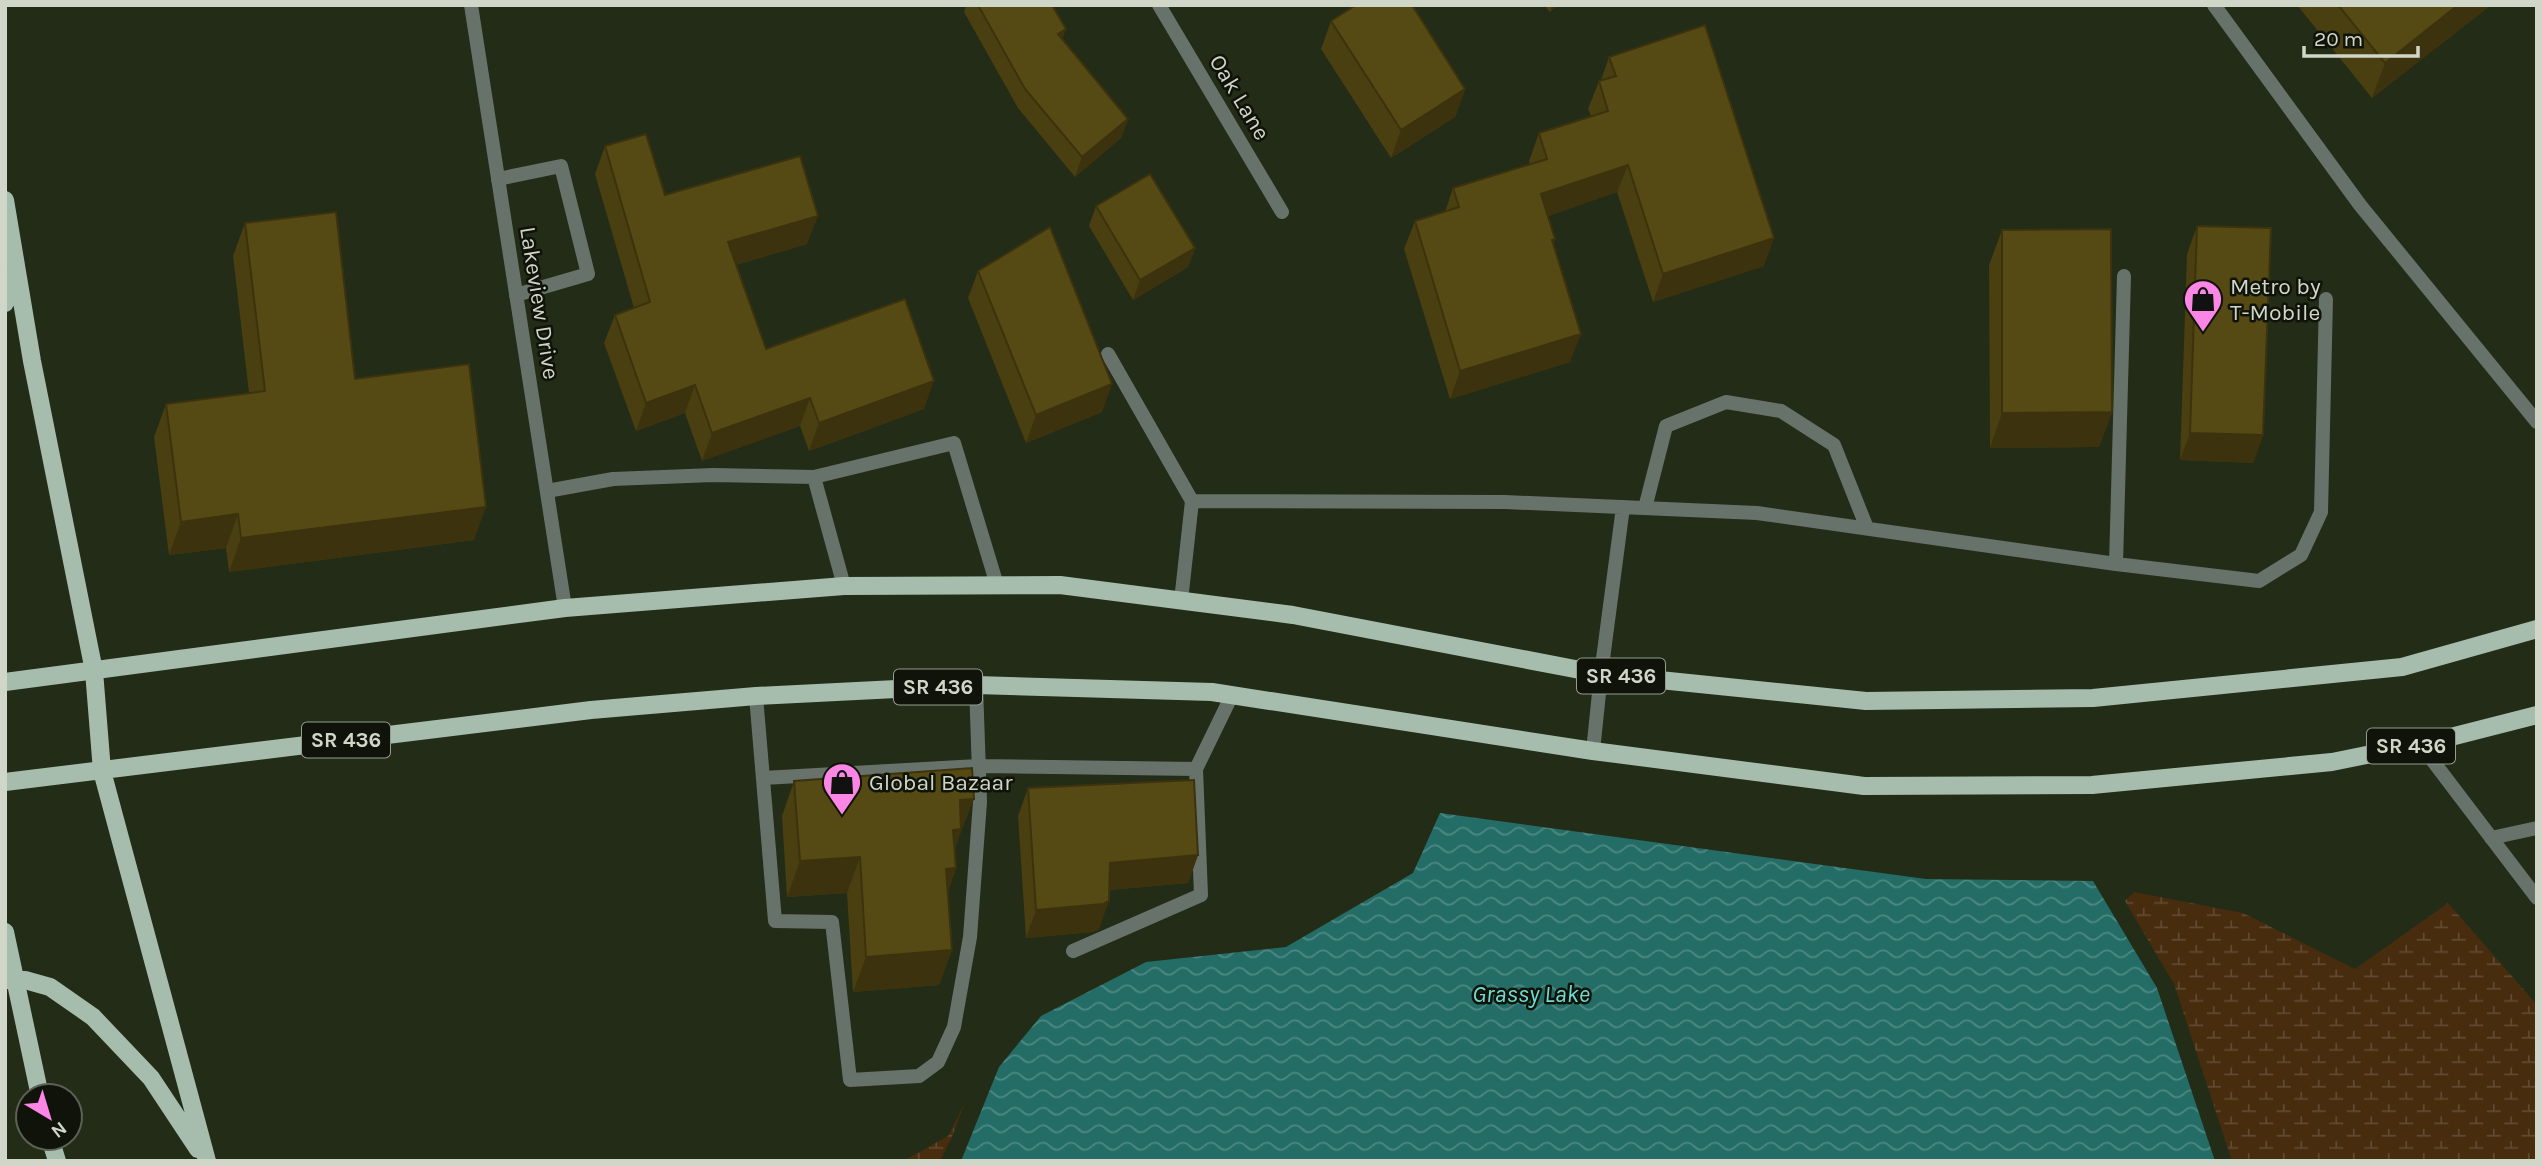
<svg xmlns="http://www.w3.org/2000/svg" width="2542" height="1166" viewBox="0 0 2542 1166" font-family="Karla,sans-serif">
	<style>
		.wetland { fill: url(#wetland-marsh) }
		.water { fill: url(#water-waves) }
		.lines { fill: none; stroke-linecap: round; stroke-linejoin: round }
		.path { stroke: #676e5c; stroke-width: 4.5; stroke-dasharray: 2 5; stroke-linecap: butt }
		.lane { stroke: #67726b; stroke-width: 14 }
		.street { stroke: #67726b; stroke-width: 14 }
		.primary { stroke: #a6bdae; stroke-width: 18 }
		.primary-bridge { stroke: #a6bdae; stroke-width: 18 }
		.wall { fill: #493f11 }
		.shaded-wall { fill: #3c330e }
		.building { fill: #554914; stroke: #3c330e; stroke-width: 2 }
		.labels { text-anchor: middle; stroke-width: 5; stroke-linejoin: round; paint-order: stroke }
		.shield { fill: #0f1309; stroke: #969c8f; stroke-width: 2 }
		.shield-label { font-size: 21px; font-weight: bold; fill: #d0d6c8 }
		.street-label { font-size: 23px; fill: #d0d6c8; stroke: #0f1309 }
		.poi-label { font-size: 23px; fill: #d0d6c8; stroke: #0f1309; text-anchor: start }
		.water-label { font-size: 24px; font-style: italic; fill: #70ddd3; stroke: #0f1309 }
	</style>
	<defs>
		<pattern id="wetland-marsh" width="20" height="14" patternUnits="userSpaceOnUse" patternTransform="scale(1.75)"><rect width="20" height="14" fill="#472c0e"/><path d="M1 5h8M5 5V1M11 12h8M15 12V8" fill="none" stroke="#604a30"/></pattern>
		<pattern id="water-waves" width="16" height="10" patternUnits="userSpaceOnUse" patternTransform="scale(1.75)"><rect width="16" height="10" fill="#246d67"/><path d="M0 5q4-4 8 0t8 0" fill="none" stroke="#4d8882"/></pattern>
	</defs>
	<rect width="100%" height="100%" fill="#232c17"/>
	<!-- wetland -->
	<path class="wetland" d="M 2134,892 L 2243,913 L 2355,969 L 2448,903 L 2537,1005 L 2537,1161 L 2232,1161 L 2174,984 L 2125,901 Z
		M 965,1103 L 951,1139 L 940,1161 L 903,1161 L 948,1136 Z"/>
	<!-- water -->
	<path class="water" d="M 1440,813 L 1926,879 L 2093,881 L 2157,988 L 2215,1161 L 961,1161 L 999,1067 L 1041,1016 L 1146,962 L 1286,947 L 1413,873 Z"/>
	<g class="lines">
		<!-- path -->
		<path class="path" d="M 5,862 L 9,862"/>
		<!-- lane -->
		<path class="lane" d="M 2214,5 L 2360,205 L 2537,422
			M 498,179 L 561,166 L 588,274 L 516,295
			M 1108,354 L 1192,501 L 1181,601
			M 547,491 L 613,479 L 713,475 L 814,477
			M 1192,501 L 1505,502 L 1757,513 L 2116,564 L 2259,581 L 2301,555 L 2321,512 L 2326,299
			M 1645,508 L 1666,426 L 1726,402 L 1781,411 L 1834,445 L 1867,528
			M 2116,564 L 2124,276
			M 844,586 L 814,477 L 954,443 L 997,585
			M 1601,674 L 1623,507
			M 756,696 L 775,921 L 832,922 L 850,1080 L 919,1076 L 938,1062 L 954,1027 L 970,937 L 980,802 L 976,685
			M 2420,744 L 2537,898
			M 1196,769 L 1232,695
			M 763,778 L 978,766 L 1196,769 L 1201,895 L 1073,951
			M 2491,838 L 2537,828"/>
		<!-- street -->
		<path class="street" d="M 471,5 L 565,608
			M 1159,5 L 1282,212
			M 1593,751 L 1601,674"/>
		<!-- primary -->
		<path class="primary" d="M 5,200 L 32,361 L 94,671 L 102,771 L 207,1161
			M 5,303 L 14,273
			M 5,682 L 565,608 L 844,586 L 1060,585 L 1293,615 L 1601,674 L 1866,701 L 2093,698 L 2402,667 L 2537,629
			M 5,782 L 591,710 L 756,696 L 976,685 L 1212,692 L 1593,751 L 1864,786 L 2092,785 L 2332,762 L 2435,741 L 2537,715
			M 5,980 L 25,980 L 50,987 L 93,1017 L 151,1078 L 198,1149
			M 50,1138 L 57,1161"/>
		<!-- primary-bridge -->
		<path class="primary-bridge" d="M 5,932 L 40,1096"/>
	</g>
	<!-- wall -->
	<path class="wall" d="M 966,5 L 1052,5 L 1062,39 L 1128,119 L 1121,138 L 1075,177 L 1018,108 L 964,12 Z
		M 1544,5 L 1558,5 L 1550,12 Z
		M 2297,5 L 2491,5 L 2372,98 Z
		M 1331,21 L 1465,89 L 1455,117 L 1391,158 L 1321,49 Z
		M 1609,57 L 1764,266 L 1653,302 L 1617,192 L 1548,216 L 1555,239 L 1553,243 L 1570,362 L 1450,399 L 1404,249 L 1415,221 L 1445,212 L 1453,188 L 1530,164 L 1529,161 L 1539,133 L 1591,116 L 1588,109 L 1599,81 L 1601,80 Z
		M 605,146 L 665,195 L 807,244 L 736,265 L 766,349 L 924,409 L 809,451 L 800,426 L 702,461 L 685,413 L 636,431 L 604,343 L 615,315 L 634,308 L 595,174 Z
		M 1096,206 L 1195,248 L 1188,267 L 1133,300 L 1089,226 Z
		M 245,223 L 355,379 L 474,540 L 229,572 L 226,548 L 169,555 L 154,437 L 166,404 L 249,393 L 233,256 Z
		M 2197,226 L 2263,435 L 2253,463 L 2180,460 L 2187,254 Z
		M 2002,230 L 2112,412 L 2099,447 L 1990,448 L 1989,265 Z
		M 978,271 L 1102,412 L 1026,443 L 968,298 Z
		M 794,781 L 961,834 L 960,834 L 955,848 L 956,868 L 948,891 L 952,950 L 939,985 L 853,992 L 847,893 L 787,897 L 782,816 Z
		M 1028,788 L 1198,855 L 1188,883 L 1109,890 L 1099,929 L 1093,932 L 1026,938 L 1018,816 Z"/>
	<!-- shaded-wall -->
	<path class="shaded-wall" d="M 1552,5 L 1558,5 L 1550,12 Z
		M 2458,5 L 2491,5 L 2372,98 L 2385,63 Z
		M 1066,29 L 1059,49 L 1058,34 Z
		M 1465,89 L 1455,117 L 1391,158 L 1401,130 Z
		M 1128,119 L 1121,138 L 1075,177 L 1082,157 Z
		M 1628,165 L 1617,192 L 1531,222 L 1541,194 Z
		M 818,216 L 807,244 L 718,270 L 728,242 Z
		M 1774,238 L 1764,266 L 1653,302 L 1663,274 Z
		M 1195,248 L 1188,267 L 1133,300 L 1140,280 Z
		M 1581,334 L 1570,362 L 1450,399 L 1460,371 Z
		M 934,381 L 924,409 L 809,451 L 819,423 Z
		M 1112,384 L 1102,412 L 1026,443 L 1036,415 Z
		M 695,385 L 685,413 L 636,431 L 646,403 Z
		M 810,398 L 800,426 L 702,461 L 712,433 Z
		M 2112,412 L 2099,447 L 1990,448 L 2002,413 Z
		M 2190,433 L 2263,435 L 2253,463 L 2180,460 Z
		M 486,507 L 474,540 L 229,572 L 241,538 Z
		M 238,514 L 226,548 L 169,555 L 181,522 Z
		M 974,799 L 948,865 L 940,865 L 960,800 Z
		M 1198,855 L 1188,883 L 1099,891 L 1110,863 Z
		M 860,857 L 847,893 L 787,897 L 800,861 Z
		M 956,868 L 943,903 L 946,869 Z
		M 1109,901 L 1099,929 L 1093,932 L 1026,938 L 1036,910 Z
		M 952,950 L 939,985 L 853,992 L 866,957 Z"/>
	<!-- building -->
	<path class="building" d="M 978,5 L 1052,5 L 1066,29 L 1058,34 L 1128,119 L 1082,157 L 1025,89 Z
		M 1356,5 L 1412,5 L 1465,89 L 1401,130 L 1331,21 Z
		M 2338,5 L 2458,5 L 2385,63 Z
		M 1705,25 L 1774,238 L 1663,274 L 1628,165 L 1541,194 L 1555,239 L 1552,240 L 1581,334 L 1460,371 L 1415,221 L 1459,207 L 1453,188 L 1547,159 L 1539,133 L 1608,111 L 1599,81 L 1616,76 L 1609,57 Z
		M 646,134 L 665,195 L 800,156 L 818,216 L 728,242 L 766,349 L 905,299 L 934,381 L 819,423 L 810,398 L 712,433 L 695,385 L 646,403 L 615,315 L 650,302 L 605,146 Z
		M 1150,174 L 1195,248 L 1140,280 L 1096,206 Z
		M 336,212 L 355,379 L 469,364 L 486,507 L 241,538 L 238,514 L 181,522 L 166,404 L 265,391 L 245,223 Z
		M 2197,226 L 2271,228 L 2263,435 L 2190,433 Z
		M 1050,227 L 1112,384 L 1036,415 L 978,271 Z
		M 2111,229 L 2112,412 L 2002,413 L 2002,230 Z
		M 972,768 L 974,799 L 960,800 L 961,829 L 953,830 L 956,868 L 946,869 L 952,950 L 866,957 L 860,857 L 800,861 L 794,781 Z
		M 1194,780 L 1198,855 L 1110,863 L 1109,901 L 1103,904 L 1036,910 L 1028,788 Z"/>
	<!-- icons -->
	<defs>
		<g id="shop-pin" transform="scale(2.0125)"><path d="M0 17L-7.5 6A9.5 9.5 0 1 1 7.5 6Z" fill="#fb86e5" stroke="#0f1309"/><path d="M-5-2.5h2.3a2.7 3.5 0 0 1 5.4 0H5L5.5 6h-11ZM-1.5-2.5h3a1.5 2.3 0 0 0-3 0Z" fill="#111"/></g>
	</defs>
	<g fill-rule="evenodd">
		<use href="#shop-pin" x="2203" y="299"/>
		<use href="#shop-pin" x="842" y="782"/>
	</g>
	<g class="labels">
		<!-- shield labels -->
		<g class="shield">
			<rect x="1577" y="658.5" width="88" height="35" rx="5"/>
			<rect x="894" y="669.5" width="88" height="35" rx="5"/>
			<rect x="302" y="722.5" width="88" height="35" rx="5"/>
			<rect x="2367" y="728.5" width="88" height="35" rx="5"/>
		</g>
		<g class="shield-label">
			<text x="1621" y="683">SR 436</text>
			<text x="938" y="694">SR 436</text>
			<text x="346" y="747">SR 436</text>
			<text x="2411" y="753">SR 436</text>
		</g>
		<!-- street labels -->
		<g class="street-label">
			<text transform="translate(1240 97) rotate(59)" y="8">Oak Lane</text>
			<text transform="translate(540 303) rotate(81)" y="8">Lakeview Drive</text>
		</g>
		<!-- poi labels -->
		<g class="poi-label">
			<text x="2230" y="294">Metro by<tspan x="2230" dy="26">T-Mobile</tspan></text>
			<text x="869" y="790">Global Bazaar</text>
		</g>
		<!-- water labels -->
		<g class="water-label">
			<text x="1531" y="1002">Grassy Lake</text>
		</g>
	</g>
	<!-- border -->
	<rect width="2542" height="1166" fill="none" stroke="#d0d6c8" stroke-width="14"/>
	<!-- north arrow -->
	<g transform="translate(49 1117) rotate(142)"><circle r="33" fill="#0f1309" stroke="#5c6155" stroke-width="2"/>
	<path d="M0-5L12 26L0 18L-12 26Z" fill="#fb86e5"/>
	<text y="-10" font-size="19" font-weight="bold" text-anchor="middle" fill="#d0d6c8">N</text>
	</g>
	<!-- scale -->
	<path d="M2304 46v10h114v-10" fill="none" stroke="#d0d6c8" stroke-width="3.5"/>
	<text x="2314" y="46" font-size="21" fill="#d0d6c8" stroke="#0f1309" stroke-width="5" paint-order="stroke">20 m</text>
</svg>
